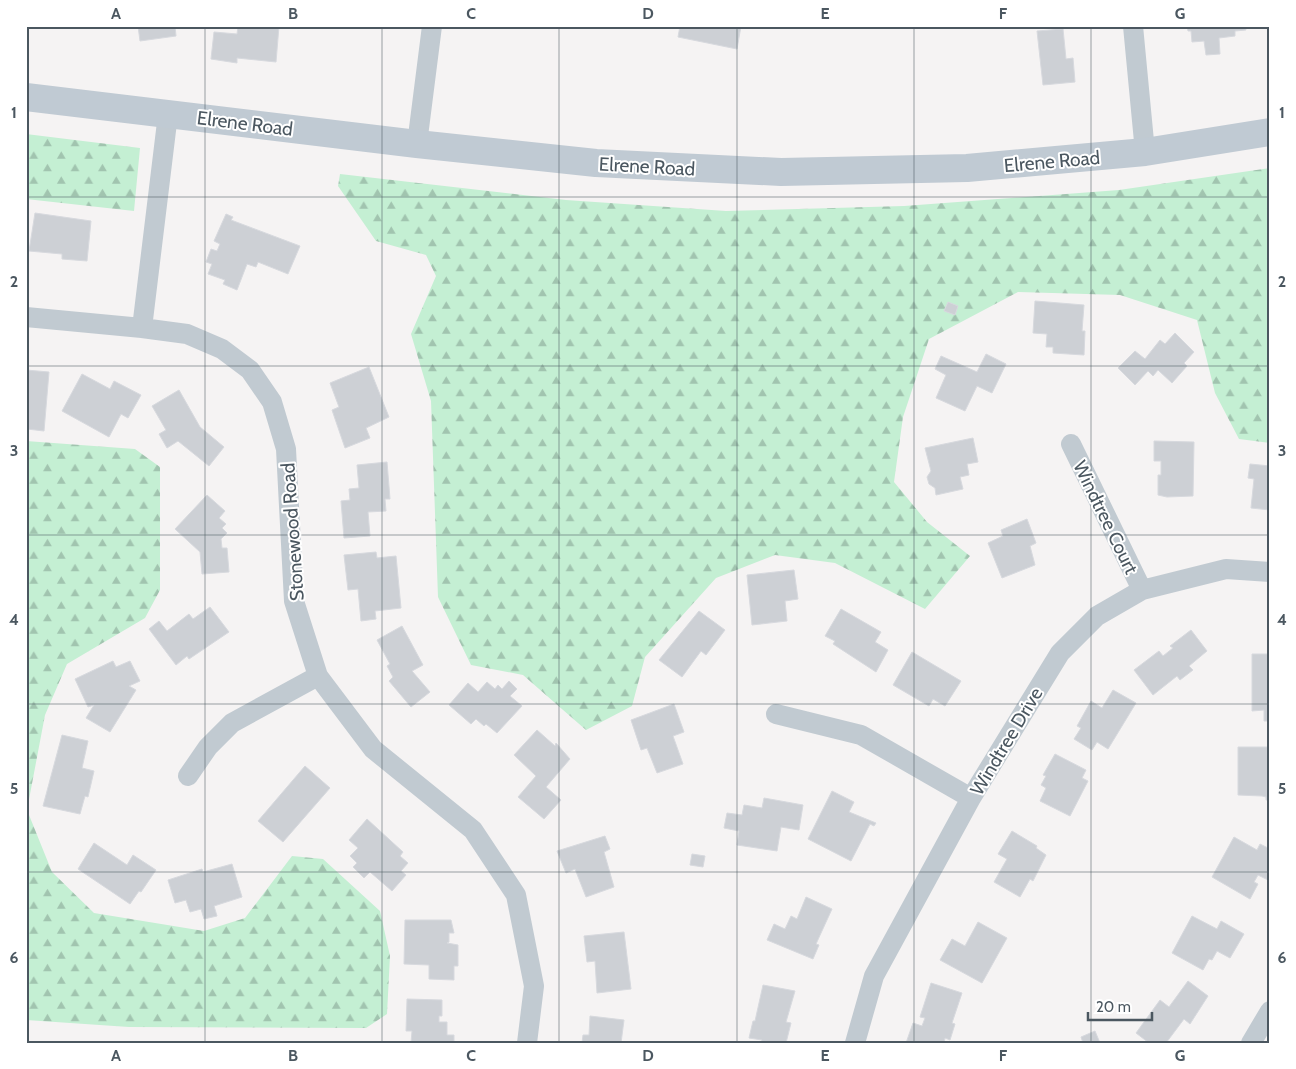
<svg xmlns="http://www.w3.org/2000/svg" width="1296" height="1069" viewBox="0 0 1296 1069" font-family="Cabin,sans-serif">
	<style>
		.forest { fill: url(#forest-firs) }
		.building { fill: #cdd0d5; stroke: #d7d9de }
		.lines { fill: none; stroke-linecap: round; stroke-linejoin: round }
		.street { stroke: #c1cad1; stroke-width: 20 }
		.secondary { stroke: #c0cad3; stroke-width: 28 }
		.grid { fill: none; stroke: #4b5760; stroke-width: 1; stroke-opacity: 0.55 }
		.labels { text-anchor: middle; stroke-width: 4; stroke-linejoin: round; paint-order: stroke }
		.street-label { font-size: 19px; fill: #4b5760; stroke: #fff }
		.neatline { fill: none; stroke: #4b5760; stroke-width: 2 }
		.grid-label { font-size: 16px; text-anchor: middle; font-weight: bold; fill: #4b5760 }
	</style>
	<defs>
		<pattern id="forest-firs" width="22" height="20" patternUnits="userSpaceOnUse" patternTransform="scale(1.25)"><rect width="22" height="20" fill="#c4efd3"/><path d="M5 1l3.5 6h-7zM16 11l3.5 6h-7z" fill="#a1c4af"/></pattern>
	</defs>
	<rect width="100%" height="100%" fill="#f5f3f3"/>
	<!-- forest -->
	<path class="forest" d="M 26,134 L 140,148 L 134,211 L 26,199 Z
		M 1270,168 L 1270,443 L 1239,439 L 1215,393 L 1197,320 L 1120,295 L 1018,292 L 929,339 L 903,417 L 894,482 L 927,522 L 970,556 L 925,609 L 835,563 L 775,555 L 716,578 L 645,657 L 632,706 L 586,730 L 523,675 L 471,665 L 438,597 L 431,401 L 411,334 L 436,276 L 426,255 L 376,241 L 338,186 L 340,174 L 566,200 L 726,211 L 904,206 L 1119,190 Z
		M 26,441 L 135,449 L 160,467 L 160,590 L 145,618 L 67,664 L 45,715 L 27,810 L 52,872 L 94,913 L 204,931 L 245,918 L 292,856 L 323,859 L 380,911 L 390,956 L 387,1014 L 366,1028 L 129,1027 L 26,1020 Z"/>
	<!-- building -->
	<path class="building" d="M 138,26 L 175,26 L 176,36 L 140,41 Z
		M 238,26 L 279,26 L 276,62 L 237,58 L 237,63 L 211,59 L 214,32 L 237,34 Z
		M 680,26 L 741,26 L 737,49 L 678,37 Z
		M 1182,26 L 1245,26 L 1246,30 L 1235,31 L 1235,36 L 1219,38 L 1220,54 L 1206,55 L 1204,41 L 1192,42 L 1191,31 L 1188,31 L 1187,26 Z
		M 1063,29 L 1066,59 L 1073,58 L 1075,82 L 1043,85 L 1037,31 Z
		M 35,213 L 91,221 L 87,261 L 62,259 L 62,254 L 29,251 Z
		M 226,214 L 233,217 L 231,220 L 300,246 L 288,274 L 258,262 L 256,267 L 247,264 L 237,290 L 223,284 L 225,280 L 208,274 L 212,264 L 206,262 L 211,249 L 217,251 L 220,244 L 214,241 Z
		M 1035,301 L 1084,305 L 1082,331 L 1085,331 L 1084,355 L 1053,353 L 1053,347 L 1046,347 L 1047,334 L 1033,333 Z
		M 948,302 L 958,306 L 955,315 L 944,311 Z
		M 1175,333 L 1194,352 L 1184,363 L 1187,366 L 1172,383 L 1158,370 L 1153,376 L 1148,371 L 1135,385 L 1118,368 L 1135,351 L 1145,359 L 1160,340 L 1165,344 Z
		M 986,354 L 1006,364 L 992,393 L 977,386 L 965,411 L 936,398 L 946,375 L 935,369 L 941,356 L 977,372 Z
		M 369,367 L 389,417 L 366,428 L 370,438 L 345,448 L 332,410 L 339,407 L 330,383 Z
		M 26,370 L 49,372 L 44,431 L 27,429 L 28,418 L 26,418 Z
		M 82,374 L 110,389 L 114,381 L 141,395 L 128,418 L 121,414 L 109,437 L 62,411 Z
		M 179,390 L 200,427 L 224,447 L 209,466 L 178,441 L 167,448 L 159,434 L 166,430 L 152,406 Z
		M 973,438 L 978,462 L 967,464 L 969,475 L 960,477 L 963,489 L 936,495 L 935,488 L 929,484 L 927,477 L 931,471 L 925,448 Z
		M 1154,441 L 1194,442 L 1193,496 L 1167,497 L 1158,495 L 1158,475 L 1161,475 L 1161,461 L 1154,461 Z
		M 387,462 L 390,499 L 385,499 L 386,511 L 368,512 L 370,536 L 344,538 L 341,501 L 350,500 L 349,489 L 359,488 L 357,465 Z
		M 1250,464 L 1270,466 L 1270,510 L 1251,508 L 1254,479 L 1248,478 Z
		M 207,495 L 225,511 L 219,518 L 226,524 L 222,528 L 227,533 L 221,539 L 222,548 L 227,548 L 229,572 L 202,574 L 200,552 L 175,529 Z
		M 1027,519 L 1036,543 L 1030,546 L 1035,565 L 1002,578 L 988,543 L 1003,536 L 1001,530 Z
		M 376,552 L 377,558 L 396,556 L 401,608 L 375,611 L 376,619 L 361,621 L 358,589 L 348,590 L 344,555 Z
		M 794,570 L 798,599 L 785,601 L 787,621 L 752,625 L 747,575 Z
		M 210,607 L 229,632 L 189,659 L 187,656 L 176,665 L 149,629 L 159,621 L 167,631 L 189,614 L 193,619 Z
		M 841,609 L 881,632 L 875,642 L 888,650 L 876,672 L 833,644 L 835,641 L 825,636 Z
		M 699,611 L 725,630 L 706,655 L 701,651 L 682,677 L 659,660 Z
		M 402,626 L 423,665 L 412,671 L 430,692 L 411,707 L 389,681 L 393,677 L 387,666 L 390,664 L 377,640 Z
		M 1191,630 L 1207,651 L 1189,666 L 1193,670 L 1180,680 L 1177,676 L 1153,695 L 1134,670 L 1159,651 L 1163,656 L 1173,648 L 1170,646 Z
		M 912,652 L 961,681 L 945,706 L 933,699 L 929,706 L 893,685 Z
		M 1252,654 L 1270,654 L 1270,721 L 1264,721 L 1264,710 L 1252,711 Z
		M 113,661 L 116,667 L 130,661 L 140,681 L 129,686 L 136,690 L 110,732 L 86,718 L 94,705 L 88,707 L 75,679 Z
		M 509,681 L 517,689 L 510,696 L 522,706 L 497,733 L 486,724 L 484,726 L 476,719 L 471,724 L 449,705 L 468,683 L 478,692 L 487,682 L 495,689 L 498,685 L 502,689 Z
		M 1113,690 L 1136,703 L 1108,749 L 1097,742 L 1092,750 L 1074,739 L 1081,728 L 1077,726 L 1091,701 L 1102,708 Z
		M 674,704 L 684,732 L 673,736 L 683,764 L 657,773 L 647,748 L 641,750 L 631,720 Z
		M 537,730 L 555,746 L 556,743 L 570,759 L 546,787 L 561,800 L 544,819 L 518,797 L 536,776 L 514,755 Z
		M 62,735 L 88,741 L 82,768 L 94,771 L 88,797 L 85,796 L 80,814 L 43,806 Z
		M 1238,747 L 1270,747 L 1270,800 L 1266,800 L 1266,797 L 1262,796 L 1238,795 Z
		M 1055,754 L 1086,770 L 1082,778 L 1088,781 L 1070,816 L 1040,801 L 1046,788 L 1041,785 L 1046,776 L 1043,775 Z
		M 305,766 L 330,788 L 283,842 L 258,821 Z
		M 832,791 L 854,802 L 849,812 L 876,823 L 874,826 L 870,824 L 851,861 L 808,839 Z
		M 764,798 L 803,805 L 799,830 L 781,827 L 777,851 L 737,845 L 739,831 L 724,828 L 727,813 L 742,815 L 744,805 L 762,808 Z
		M 367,819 L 403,852 L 400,856 L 408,863 L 401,871 L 406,875 L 392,891 L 370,872 L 364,878 L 353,867 L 357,863 L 350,856 L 358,848 L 349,840 Z
		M 1012,831 L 1037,846 L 1036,848 L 1046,855 L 1033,881 L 1030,879 L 1020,897 L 994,882 L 1007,859 L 998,854 Z
		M 605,836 L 610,849 L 604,852 L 614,887 L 586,897 L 575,869 L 566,873 L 557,851 Z
		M 1234,837 L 1257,850 L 1260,844 L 1270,849 L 1270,877 L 1268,880 L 1258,875 L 1254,882 L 1258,884 L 1250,899 L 1212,877 Z
		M 94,843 L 127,865 L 133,855 L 156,870 L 141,892 L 139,891 L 130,904 L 78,869 Z
		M 692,854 L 705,856 L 703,867 L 690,865 Z
		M 232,864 L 242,897 L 214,906 L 217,916 L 204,919 L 201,909 L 190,912 L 186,900 L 175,903 L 168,880 L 202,869 L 203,872 Z
		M 806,897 L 832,909 L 816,944 L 819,945 L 813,959 L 767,940 L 774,924 L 785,929 L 791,916 L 797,919 Z
		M 1192,916 L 1217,929 L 1221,921 L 1244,934 L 1230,958 L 1217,951 L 1212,960 L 1209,959 L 1203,970 L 1172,953 Z
		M 405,920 L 451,920 L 454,933 L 449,933 L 449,942 L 447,943 L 458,945 L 458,966 L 454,966 L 454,980 L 429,979 L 429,965 L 404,964 Z
		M 978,922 L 1007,938 L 982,983 L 940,960 L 952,939 L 965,946 Z
		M 624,932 L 631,989 L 597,993 L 595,961 L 587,962 L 584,936 Z
		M 1188,981 L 1208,996 L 1190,1024 L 1184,1019 L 1166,1043 L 1149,1043 L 1136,1033 L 1160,1000 L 1169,1007 Z
		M 931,983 L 962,993 L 952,1023 L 955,1024 L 950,1040 L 945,1038 L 944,1043 L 906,1043 L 913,1023 L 922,1026 L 925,1018 L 920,1017 Z
		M 763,985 L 795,991 L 786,1022 L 791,1023 L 786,1043 L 761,1043 L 762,1040 L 749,1038 L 753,1021 L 755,1021 Z
		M 407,999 L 442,1000 L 442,1016 L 439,1016 L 439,1022 L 447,1022 L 447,1035 L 454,1035 L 454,1043 L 411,1043 L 412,1031 L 406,1031 Z
		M 590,1016 L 624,1020 L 621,1043 L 582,1043 L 583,1035 L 589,1035 Z
		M 1095,1031 L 1100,1043 L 1083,1043 L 1081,1037 Z"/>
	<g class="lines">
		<!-- street -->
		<path class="street" d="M 1133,26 L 1145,152
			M 417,144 L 432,26
			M 26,317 L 142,328 L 187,334 L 222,349 L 250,370 L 272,402 L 286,449 L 294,601 L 318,676 L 373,749 L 473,830 L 516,895 L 534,986 L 527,1043
			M 142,328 L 168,114
			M 1071,444 L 1142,590
			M 776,714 L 861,735 L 971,798
			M 188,776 L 208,747 L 232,723 L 318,676
			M 855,1043 L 874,976 L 971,798 L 1060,653 L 1097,616 L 1142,590 L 1226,569 L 1270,572
			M 1251,1043 L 1270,1011"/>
		<!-- secondary -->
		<path class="secondary" d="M 26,97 L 417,144 L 596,163 L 781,172 L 967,168 L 1145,152 L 1270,132"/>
	</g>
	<!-- grid -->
	<path class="grid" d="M 205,26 L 205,1043M 382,26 L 382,1043M 559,26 L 559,1043M 737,26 L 737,1043M 914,26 L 914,1043M 1091,26 L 1091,1043M 26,197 L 1270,197M 26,366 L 1270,366M 26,535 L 1270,535M 26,704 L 1270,704M 26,872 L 1270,872"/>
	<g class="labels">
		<!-- street labels -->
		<g class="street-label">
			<text transform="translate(245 123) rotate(7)" y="7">Elrene Road</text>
			<text transform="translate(1052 161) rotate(-5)" y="7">Elrene Road</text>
			<text transform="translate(647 166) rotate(3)" y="7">Elrene Road</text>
			<text transform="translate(1106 517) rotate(64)" y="7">Windtree Court</text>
			<text transform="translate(292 532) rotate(-94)" y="7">Stonewood Road</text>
			<text transform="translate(1006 741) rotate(-59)" y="7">Windtree Drive</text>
		</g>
	</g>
	<!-- border -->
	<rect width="1296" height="1069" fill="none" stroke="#ffffff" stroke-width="55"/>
	<!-- scale -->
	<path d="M1088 1012v8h64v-8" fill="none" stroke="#4b5760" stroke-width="2.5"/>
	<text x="1096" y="1012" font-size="15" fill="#4b5760" stroke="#ffffff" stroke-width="4" paint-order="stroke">20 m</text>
	<rect x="28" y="28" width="1240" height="1014" class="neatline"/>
	<g class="grid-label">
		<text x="116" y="19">A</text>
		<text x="293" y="19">B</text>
		<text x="471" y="19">C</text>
		<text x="648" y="19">D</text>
		<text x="825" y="19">E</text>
		<text x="1003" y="19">F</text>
		<text x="1180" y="19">G</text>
		<text x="14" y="118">1</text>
		<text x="1282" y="118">1</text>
		<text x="14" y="287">2</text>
		<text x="1282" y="287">2</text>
		<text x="14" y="456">3</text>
		<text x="1282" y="456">3</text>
		<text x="14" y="625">4</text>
		<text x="1282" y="625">4</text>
		<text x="14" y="794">5</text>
		<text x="1282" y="794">5</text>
		<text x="14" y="963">6</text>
		<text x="1282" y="963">6</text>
		<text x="116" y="1061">A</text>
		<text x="293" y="1061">B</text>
		<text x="471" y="1061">C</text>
		<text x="648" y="1061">D</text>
		<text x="825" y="1061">E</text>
		<text x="1003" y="1061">F</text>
		<text x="1180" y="1061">G</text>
	</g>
</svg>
